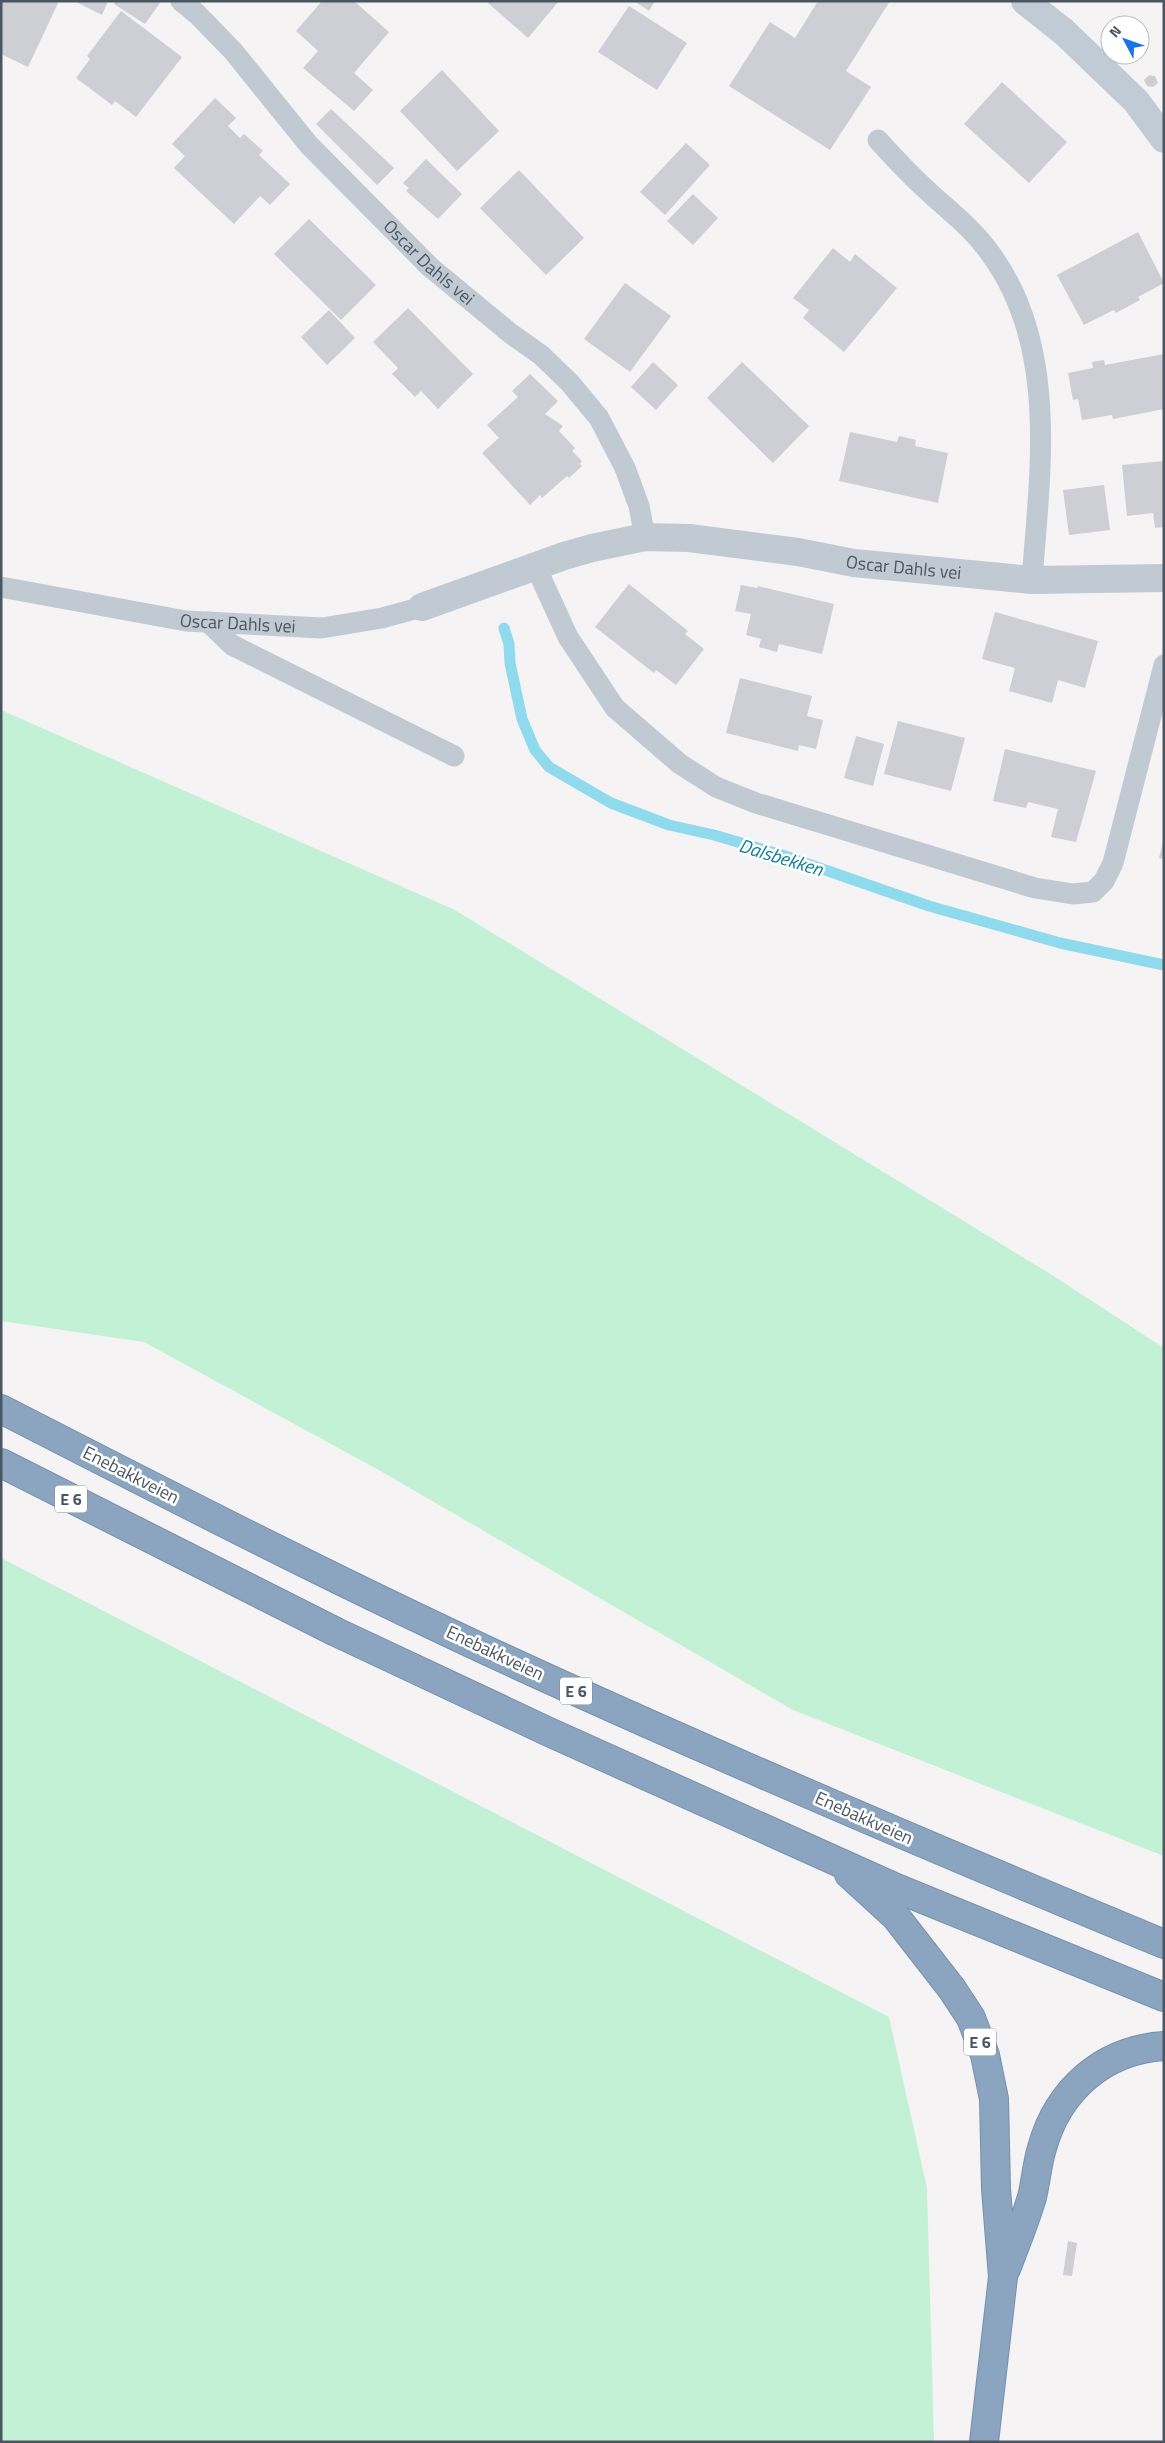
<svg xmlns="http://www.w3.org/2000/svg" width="1165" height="2443" viewBox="0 0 1165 2443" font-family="'Titillium Web',sans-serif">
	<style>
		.green { fill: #c3f1d5 }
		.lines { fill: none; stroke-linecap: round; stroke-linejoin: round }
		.stream { stroke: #90daee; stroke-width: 11 }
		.building { fill: #cdcfd5 }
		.highway-casing { stroke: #7690ad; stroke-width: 30 }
		.lane { stroke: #c1cad2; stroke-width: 21 }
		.street { stroke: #c1cad2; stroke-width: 28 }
		.secondary { stroke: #c1cbd6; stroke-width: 28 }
		.highway { stroke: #8ba5c1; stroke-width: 28 }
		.labels { text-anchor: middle; stroke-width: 5; stroke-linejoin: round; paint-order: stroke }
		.shield { fill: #fff; stroke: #808990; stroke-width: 1 }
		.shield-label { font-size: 16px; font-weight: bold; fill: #4a5661 }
		.street-label { font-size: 18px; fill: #4a5661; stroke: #fff }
		.water-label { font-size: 19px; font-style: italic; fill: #0c7c9b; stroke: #fff }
	</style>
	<rect width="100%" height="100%" fill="#f5f3f3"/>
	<!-- green -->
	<path class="green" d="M 1,710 L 455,910 L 1052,1275 L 1164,1348 L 1164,1856 L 793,1710 L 377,1469 L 144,1342 L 1,1321 Z
		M 1,1558 L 889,2017 L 927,2188 L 934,2442 L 1,2442 Z"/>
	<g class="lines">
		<!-- stream -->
		<path class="stream" d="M 504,628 L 509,644 L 510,663 L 522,719 L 535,750 L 549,767 L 611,803 L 669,825 L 714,835 L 782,855 L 929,906 L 1060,943 L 1164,965"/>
	</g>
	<!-- building -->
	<path class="building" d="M 1,1 L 59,1 L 28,67 L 1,54 Z
		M 74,1 L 108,1 L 102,15 Z
		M 116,1 L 157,1 L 160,3 L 145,24 L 114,4 Z
		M 322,1 L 354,1 L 389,32 L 354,73 L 373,90 L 354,111 L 303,68 L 318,51 L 296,31 Z
		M 490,1 L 559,1 L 528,38 L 488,3 Z
		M 634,1 L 655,1 L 649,11 Z
		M 818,1 L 890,1 L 846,71 L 871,87 L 830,150 L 729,86 L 770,22 L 795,38 Z
		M 629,6 L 687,43 L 657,90 L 598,52 Z
		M 121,11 L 182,57 L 136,117 L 115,101 L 112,105 L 76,78 L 90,59 L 87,56 Z
		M 442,70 L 499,131 L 457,171 L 400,111 Z
		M 1149,75 L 1155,76 L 1158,83 L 1153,87 L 1147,86 L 1144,80 Z
		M 1002,82 L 1067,142 L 1029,183 L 964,124 Z
		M 215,98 L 236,118 L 228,126 L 240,138 L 244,134 L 263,151 L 259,155 L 290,184 L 270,205 L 260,196 L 234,224 L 174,168 L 185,156 L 172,144 Z
		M 331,109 L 394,168 L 377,185 L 316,124 Z
		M 686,143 L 710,165 L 665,215 L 640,192 Z
		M 426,159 L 462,194 L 438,219 L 406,191 L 409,188 L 403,183 Z
		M 519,170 L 584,238 L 546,275 L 480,208 Z
		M 693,194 L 718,218 L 693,245 L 667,221 Z
		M 309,219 L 376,285 L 341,320 L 274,254 Z
		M 1138,232 L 1164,283 L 1138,297 L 1140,300 L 1116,313 L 1114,310 L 1084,325 L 1057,275 Z
		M 833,248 L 850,262 L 855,254 L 897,288 L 844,352 L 803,318 L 809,310 L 793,298 Z
		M 625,283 L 671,316 L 630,372 L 584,339 Z
		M 408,308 L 473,374 L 438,409 L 421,391 L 415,397 L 392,374 L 398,368 L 373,342 Z
		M 329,310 L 355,338 L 327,365 L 301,337 Z
		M 1164,354 L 1164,409 L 1113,419 L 1112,415 L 1082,420 L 1078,399 L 1073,400 L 1068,373 L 1093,368 L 1092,362 L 1104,360 L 1105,365 Z
		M 653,362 L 678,385 L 656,410 L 631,387 Z
		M 742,362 L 809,426 L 773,463 L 707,398 Z
		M 530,374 L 558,401 L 545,414 L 563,426 L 559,431 L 575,448 L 572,451 L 582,461 L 580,464 L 582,466 L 569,478 L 567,476 L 542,498 L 540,495 L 530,505 L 482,453 L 499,438 L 487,425 L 518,397 L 512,391 Z
		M 850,432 L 897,442 L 899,436 L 916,440 L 915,446 L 948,453 L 938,503 L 839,481 Z
		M 1164,461 L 1164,527 L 1155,528 L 1153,513 L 1127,516 L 1122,465 Z
		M 1104,485 L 1110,530 L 1069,535 L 1063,490 Z
		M 629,584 L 688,631 L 685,634 L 704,649 L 676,685 L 656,670 L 654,673 L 595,627 Z
		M 741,585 L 757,588 L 758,586 L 834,604 L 822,654 L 779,644 L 777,652 L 759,647 L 761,639 L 746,635 L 751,614 L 735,611 Z
		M 995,612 L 1098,641 L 1085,688 L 1058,680 L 1052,703 L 1009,691 L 1015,668 L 982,659 Z
		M 740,678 L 812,696 L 807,716 L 823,720 L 816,749 L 799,745 L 798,751 L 726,733 Z
		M 898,721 L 965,738 L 951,791 L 884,774 Z
		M 856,736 L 884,744 L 873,786 L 844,778 Z
		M 1005,749 L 1096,771 L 1076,842 L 1051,837 L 1058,809 L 1028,802 L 1026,808 L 993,801 Z
		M 1164,838 L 1164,859 L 1159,858 Z
		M 1068,2241 L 1077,2243 L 1072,2276 L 1063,2275 Z"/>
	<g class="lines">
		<!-- highway casing -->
		<g class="highway-casing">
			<path id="highway" d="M 1,1409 C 190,1506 379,1603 573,1690 C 768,1778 966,1862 1164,1944
				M 1,1463 L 336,1632 L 549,1732 L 896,1888 L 1164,1997
				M 849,1874 L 896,1917 L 952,1989 L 971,2018 L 985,2055 L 994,2099 L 996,2189 L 1003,2277 L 984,2442
				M 1006,2269 C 1015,2245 1025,2221 1032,2197 C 1036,2181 1037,2164 1042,2148 C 1058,2090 1103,2050 1164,2046"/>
		</g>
		<!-- lane -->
		<g class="lane">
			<path id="s1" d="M 181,1 L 197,14 L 233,51 L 309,145 L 430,267 L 510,333 L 541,355 L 570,383 L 599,418 L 625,468 L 639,506 L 645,537"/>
			<path d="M 878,140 C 895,159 912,177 931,194 C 952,213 974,230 990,253 C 1059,346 1040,472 1032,580"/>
			<path d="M 535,565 L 568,637 L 615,708 L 680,764 L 716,787 L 756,803 L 1035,888 L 1073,894 L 1093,892 L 1104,881 L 1113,863 L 1164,665"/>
			<path id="s2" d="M 1,587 L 186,621 L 322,628 L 382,618 L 422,607"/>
			<path d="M 208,622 L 232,645 L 454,756"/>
		</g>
		<!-- street -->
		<path class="street" id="s3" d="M 422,607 L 564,556 L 592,548 L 645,537 L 689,538 L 798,552 L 854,563 L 1032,580 L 1164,578"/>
		<!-- secondary -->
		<path class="secondary" d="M 1025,1 L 1064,32 L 1136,101 L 1164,139"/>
		<!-- highway -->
		<use href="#highway" class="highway"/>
	</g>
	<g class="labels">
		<!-- shield labels -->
		<g class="shield">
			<rect x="55" y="1485.5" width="32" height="27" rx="4"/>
			<rect x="560" y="1677.5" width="32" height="27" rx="4"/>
			<rect x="964" y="2028.5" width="32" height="27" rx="4"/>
		</g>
		<g class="shield-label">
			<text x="71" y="1505">E 6</text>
			<text x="576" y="1697">E 6</text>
			<text x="980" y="2048">E 6</text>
		</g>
		<!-- street labels -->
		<g class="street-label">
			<text dy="6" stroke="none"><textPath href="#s1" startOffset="361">Oscar Dahls vei</textPath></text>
			<text dy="6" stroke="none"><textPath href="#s3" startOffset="495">Oscar Dahls vei</textPath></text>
			<text dy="6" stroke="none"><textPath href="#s2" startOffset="240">Oscar Dahls vei</textPath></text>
			<text transform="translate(131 1475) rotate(27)" y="6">Enebakkveien</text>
			<text transform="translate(495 1653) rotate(25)" y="6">Enebakkveien</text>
			<text transform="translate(864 1818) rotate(24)" y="6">Enebakkveien</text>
		</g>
		<!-- water labels -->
		<g class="water-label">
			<text transform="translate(781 857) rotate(17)" y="7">Dalsbekken</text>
		</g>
	</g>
	<!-- border -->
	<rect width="1165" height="2443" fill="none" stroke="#4a5661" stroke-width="5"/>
	<!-- north arrow -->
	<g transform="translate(1125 40) rotate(311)"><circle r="24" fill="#ffffff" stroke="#b7bbc0"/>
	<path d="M0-4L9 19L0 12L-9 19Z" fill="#1a73e8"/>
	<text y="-8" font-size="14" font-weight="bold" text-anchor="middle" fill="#4a5661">N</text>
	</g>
</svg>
